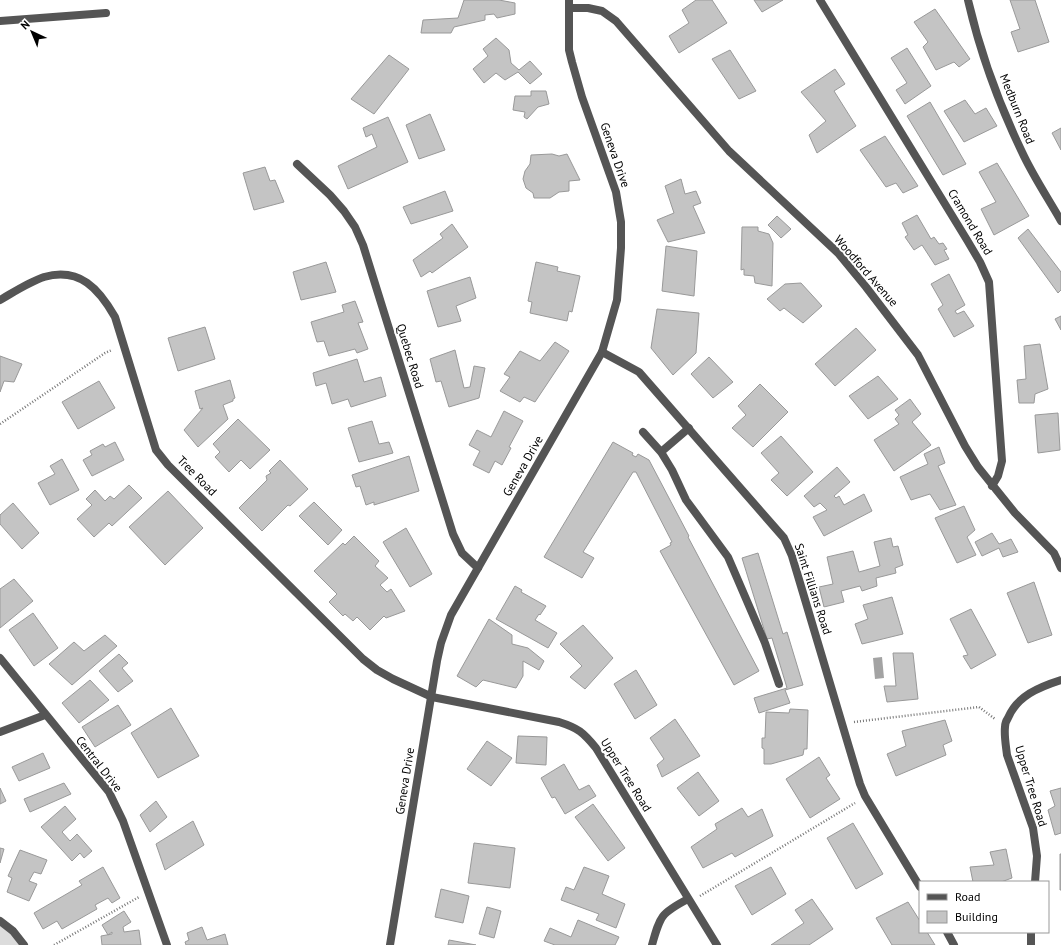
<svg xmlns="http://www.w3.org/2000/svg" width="1061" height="945" viewBox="0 0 1061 945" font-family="'PT Sans',sans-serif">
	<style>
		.green { fill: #dcdcdc }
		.water { fill: #a3a3a3 }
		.building { fill: #c4c4c4; stroke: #999 }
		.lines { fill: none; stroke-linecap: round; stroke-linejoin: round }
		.path { stroke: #777; stroke-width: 2.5; stroke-dasharray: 1 2; stroke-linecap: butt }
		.service { stroke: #555; stroke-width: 8 }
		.minor { stroke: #555; stroke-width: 8 }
		.tertiary { stroke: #555; stroke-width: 8 }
		.labels { text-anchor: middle; stroke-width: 4; stroke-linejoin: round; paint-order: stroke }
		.street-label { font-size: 12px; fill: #000; stroke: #fff }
	</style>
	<rect width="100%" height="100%" fill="#fff"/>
	<!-- green -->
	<path class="green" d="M 0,921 L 24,945 L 0,945 Z"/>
	<!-- water -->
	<path class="water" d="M 882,657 L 884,678 L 875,679 L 873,658 Z"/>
	<!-- building -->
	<path class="building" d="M 464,0 L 499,0 L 515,3 L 515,14 L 497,18 L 494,14 L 485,15 L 485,20 L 454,27 L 451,33 L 421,33 L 423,20 L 458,18 Z
		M 696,0 L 712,0 L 727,23 L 679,53 L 669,36 L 689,23 L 682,10 Z
		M 754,0 L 783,0 L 762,12 Z
		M 1010,0 L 1035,0 L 1049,42 L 1018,52 L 1011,32 L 1020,29 Z
		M 935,9 L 970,59 L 959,67 L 954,62 L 936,70 L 923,47 L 928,42 L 914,22 Z
		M 496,38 L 509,50 L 511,63 L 519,70 L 530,61 L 542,74 L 530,84 L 518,72 L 505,80 L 496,73 L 484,83 L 473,69 L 488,56 L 483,49 Z
		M 907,48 L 931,86 L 905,104 L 896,90 L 907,83 L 891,58 Z
		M 730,50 L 756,91 L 739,99 L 712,59 Z
		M 389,55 L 409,69 L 374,114 L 351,99 Z
		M 835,69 L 845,84 L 834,91 L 856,126 L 817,153 L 809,135 L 826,121 L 801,92 Z
		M 531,91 L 546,91 L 549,104 L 538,107 L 527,119 L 524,117 L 525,112 L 513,110 L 515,96 L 531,96 Z
		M 965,100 L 975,114 L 986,108 L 997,126 L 964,142 L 944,111 Z
		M 930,102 L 966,164 L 943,175 L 907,116 Z
		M 430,114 L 445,150 L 419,159 L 406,125 Z
		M 388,117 L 408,162 L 348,189 L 338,166 L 377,147 L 372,134 L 366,137 L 363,128 Z
		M 1061,128 L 1061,150 L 1052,133 Z
		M 885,136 L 918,186 L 903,193 L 896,183 L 886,187 L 860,150 Z
		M 552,154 L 559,156 L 567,154 L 580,180 L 569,181 L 569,191 L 559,192 L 550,198 L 534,198 L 533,193 L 526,188 L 523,179 L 525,171 L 530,164 L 531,155 Z
		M 997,163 L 1029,216 L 994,235 L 981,209 L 996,202 L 979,172 Z
		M 265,167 L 270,181 L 275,180 L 284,202 L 254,210 L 243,173 Z
		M 681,179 L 685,194 L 696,191 L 701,203 L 693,206 L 705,233 L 668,242 L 657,220 L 674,213 L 665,186 Z
		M 445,191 L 453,211 L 411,224 L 403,207 Z
		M 917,215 L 931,239 L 934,237 L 939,244 L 943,243 L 947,249 L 944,250 L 949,259 L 935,265 L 922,245 L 914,250 L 905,237 L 908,235 L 902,223 Z
		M 777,216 L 791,229 L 781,238 L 768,225 Z
		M 452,224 L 468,247 L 432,273 L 430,271 L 421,277 L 413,260 L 443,238 L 440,234 Z
		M 742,227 L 758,227 L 758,231 L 769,234 L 773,243 L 772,286 L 755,283 L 754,276 L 744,275 L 744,269 L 741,270 Z
		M 1028,229 L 1061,272 L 1061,290 L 1058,293 L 1018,238 Z
		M 666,246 L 697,251 L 694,296 L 662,291 Z
		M 326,262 L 336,292 L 301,300 L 293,272 Z
		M 536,262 L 558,267 L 557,271 L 580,276 L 572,312 L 569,311 L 567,321 L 530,313 L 532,302 L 528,301 Z
		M 949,274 L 965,305 L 955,311 L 957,314 L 964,311 L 974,326 L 954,337 L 938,309 L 943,305 L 931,284 Z
		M 470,277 L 476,298 L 456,306 L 461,321 L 438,327 L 427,291 Z
		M 801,283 L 822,306 L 803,323 L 784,308 L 780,311 L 767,299 L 785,284 Z
		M 355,301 L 363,322 L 358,323 L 368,349 L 357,353 L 355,349 L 329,356 L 324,341 L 317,342 L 311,322 L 344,312 L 342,305 Z
		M 657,309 L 699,313 L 696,353 L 673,375 L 651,348 Z
		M 1061,316 L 1061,330 L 1055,319 Z
		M 205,327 L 215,359 L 178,371 L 168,338 Z
		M 856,328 L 876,350 L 835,386 L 815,364 Z
		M 555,342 L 569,351 L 535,402 L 524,397 L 520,402 L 500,391 L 510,377 L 504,374 L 520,351 L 540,361 Z
		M 1040,344 L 1048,389 L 1035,394 L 1034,403 L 1019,403 L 1017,380 L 1026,379 L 1024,346 Z
		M 455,350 L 464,388 L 470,387 L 474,366 L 485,368 L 479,398 L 449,407 L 441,381 L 436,382 L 430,359 Z
		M 0,356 L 22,364 L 14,382 L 4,381 L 0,392 Z
		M 709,357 L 733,382 L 713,398 L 691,374 Z
		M 357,359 L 364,382 L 381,377 L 386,396 L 351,407 L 348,399 L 332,404 L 326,383 L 316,386 L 313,373 Z
		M 878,376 L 898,399 L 868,419 L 849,396 Z
		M 230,380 L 235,398 L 233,399 L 233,401 L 223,405 L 228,419 L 198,447 L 184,430 L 203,408 L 200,409 L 195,391 Z
		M 99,381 L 115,408 L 78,429 L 62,402 Z
		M 760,384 L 788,412 L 753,447 L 732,428 L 746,415 L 738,406 Z
		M 910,399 L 921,414 L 912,422 L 931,445 L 894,471 L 874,440 L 899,424 L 895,419 L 899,415 L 895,410 Z
		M 504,411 L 523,421 L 509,447 L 511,448 L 502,465 L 495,461 L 489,473 L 473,465 L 480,451 L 469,445 L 477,430 L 491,437 Z
		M 1058,413 L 1060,450 L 1038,453 L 1035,415 Z
		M 238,419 L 270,450 L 250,469 L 241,460 L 229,472 L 215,457 L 220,452 L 213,444 Z
		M 372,421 L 379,444 L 389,442 L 393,453 L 359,462 L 348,428 Z
		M 781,436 L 813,472 L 787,496 L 771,480 L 779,473 L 761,453 Z
		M 115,442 L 124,460 L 92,476 L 83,460 L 92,455 L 90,451 L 103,444 L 105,447 Z
		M 613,442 L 633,453 L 632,455 L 636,457 L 638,454 L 649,460 L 689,536 L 688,537 L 759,671 L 734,685 L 660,551 L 671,545 L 670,543 L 672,542 L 636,472 L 633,472 L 583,552 L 594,558 L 582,578 L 544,557 Z
		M 939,447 L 945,463 L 938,466 L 956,505 L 940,510 L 930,494 L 911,500 L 900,477 L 928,464 L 924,454 Z
		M 409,456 L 419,491 L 374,505 L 374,502 L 366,505 L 360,486 L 356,487 L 352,475 Z
		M 62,459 L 79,490 L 50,505 L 38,483 L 55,474 L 50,466 Z
		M 280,460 L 308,489 L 290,506 L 288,505 L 262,531 L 239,508 L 267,480 L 266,476 L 271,473 L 269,471 Z
		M 837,467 L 850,482 L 834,496 L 836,498 L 839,496 L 844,505 L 864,494 L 872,511 L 824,536 L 813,517 L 827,510 L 820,503 L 814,507 L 804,496 Z
		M 129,485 L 142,498 L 112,526 L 109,523 L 94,537 L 77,519 L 92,505 L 86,499 L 95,490 L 105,501 L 110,496 L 114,499 Z
		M 168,491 L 203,528 L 165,565 L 129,527 Z
		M 314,502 L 342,530 L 328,545 L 299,516 Z
		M 13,503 L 39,533 L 22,549 L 0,524 L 0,515 Z
		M 964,506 L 975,530 L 967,537 L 976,555 L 957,563 L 935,518 Z
		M 406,528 L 432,574 L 410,587 L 383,542 Z
		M 992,533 L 999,544 L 1011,539 L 1018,552 L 1003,557 L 999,548 L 982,556 L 975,542 Z
		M 354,536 L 379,561 L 375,566 L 388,578 L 380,585 L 387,592 L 391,589 L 405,611 L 386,618 L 384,616 L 370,630 L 357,617 L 353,621 L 345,614 L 343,616 L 329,602 L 337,594 L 314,571 L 343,543 L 345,545 Z
		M 891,538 L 893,547 L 898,546 L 903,565 L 895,568 L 896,573 L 876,578 L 877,586 L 862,591 L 860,586 L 841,591 L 844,602 L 824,607 L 819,587 L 833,584 L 827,557 L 853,551 L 859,572 L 880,566 L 874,542 Z
		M 758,553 L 783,634 L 787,632 L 803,685 L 785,690 L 790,703 L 759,713 L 754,698 L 787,688 L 772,638 L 767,639 L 742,558 Z
		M 14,579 L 33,601 L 0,628 L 0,589 Z
		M 1034,582 L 1052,635 L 1028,643 L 1007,593 Z
		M 515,586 L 522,590 L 521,592 L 546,606 L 540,615 L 539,614 L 535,620 L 557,633 L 548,648 L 496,619 Z
		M 892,597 L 903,634 L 862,644 L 855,624 L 868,619 L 863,605 Z
		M 971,609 L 996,655 L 971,669 L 963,656 L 968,655 L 950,619 Z
		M 33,613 L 58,648 L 34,666 L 9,630 Z
		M 489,619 L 512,635 L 512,644 L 528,648 L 544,661 L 539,670 L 523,661 L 523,676 L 516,688 L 483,680 L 476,687 L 457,676 Z
		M 583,625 L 613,658 L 585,689 L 570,677 L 582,666 L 560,644 Z
		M 105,635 L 117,646 L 72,685 L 49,664 L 74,642 L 84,651 Z
		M 893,653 L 913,653 L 918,699 L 887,702 L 884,686 L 896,686 Z
		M 119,654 L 128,663 L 122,668 L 133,681 L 118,692 L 99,671 Z
		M 636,670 L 657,705 L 635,719 L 614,684 Z
		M 90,680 L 109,700 L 79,723 L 62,703 Z
		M 118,705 L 131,725 L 95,747 L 82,727 Z
		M 171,708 L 199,756 L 158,778 L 131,733 Z
		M 790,709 L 808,710 L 807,749 L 804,749 L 803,755 L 771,764 L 764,764 L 764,749 L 762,748 L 762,738 L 765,738 L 766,712 L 789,713 Z
		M 675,719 L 700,756 L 662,777 L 657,765 L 664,759 L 650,738 Z
		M 945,720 L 952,741 L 943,745 L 946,755 L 896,776 L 887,754 L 906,746 L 902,731 Z
		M 518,736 L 547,737 L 546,765 L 516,763 Z
		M 487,741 L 512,758 L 491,786 L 467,769 Z
		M 43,753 L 50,768 L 19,781 L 12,767 Z
		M 819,757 L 830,775 L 826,778 L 840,799 L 810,818 L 786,779 Z
		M 564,764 L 579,790 L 589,785 L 596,796 L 565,814 L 555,797 L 552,798 L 541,778 Z
		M 698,772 L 719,801 L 699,816 L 677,788 Z
		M 64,783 L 71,794 L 30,812 L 24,799 Z
		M 0,788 L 6,801 L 0,804 Z
		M 1061,788 L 1061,833 L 1055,835 L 1048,810 L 1055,806 L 1050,791 Z
		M 156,801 L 167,817 L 150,832 L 140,815 Z
		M 593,804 L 625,848 L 608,861 L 575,817 Z
		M 65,806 L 76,819 L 62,832 L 70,841 L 77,834 L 92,851 L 84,858 L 80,853 L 72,861 L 41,827 Z
		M 742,808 L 748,817 L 762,809 L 773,836 L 735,857 L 732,853 L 703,868 L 691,847 L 717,829 L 715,824 Z
		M 193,821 L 204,845 L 165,870 L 156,844 Z
		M 853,823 L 883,874 L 856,889 L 827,838 Z
		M 474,843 L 515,848 L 510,888 L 468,883 Z
		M 0,848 L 4,849 L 0,863 Z
		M 1006,849 L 1012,878 L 1001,882 L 973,882 L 970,867 L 994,865 L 990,852 Z
		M 20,850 L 47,860 L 41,874 L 34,872 L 29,881 L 37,884 L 29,901 L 7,892 L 12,878 L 8,876 Z
		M 1060,854 L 1061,854 L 1061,890 L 1060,890 Z
		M 103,867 L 120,898 L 112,903 L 108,898 L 95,905 L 97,909 L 62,929 L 57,921 L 43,929 L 34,913 L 82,885 L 79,881 Z
		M 584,867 L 609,876 L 602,894 L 625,904 L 616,928 L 596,920 L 599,914 L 561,900 L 566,887 L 574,890 Z
		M 771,867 L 786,894 L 752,915 L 735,886 Z
		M 441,889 L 469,896 L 463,923 L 435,917 Z
		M 812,899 L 833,929 L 809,945 L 771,945 L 804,923 L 795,910 Z
		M 908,902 L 920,921 L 920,932 L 927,932 L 935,945 L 892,945 L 876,918 Z
		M 487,907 L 501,911 L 494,938 L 479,934 Z
		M 124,911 L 131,922 L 123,927 L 124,932 L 139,930 L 141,945 L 102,945 L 101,936 L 112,934 L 112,932 L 108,935 L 102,925 Z
		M 578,920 L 619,937 L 615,945 L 555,945 L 544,941 L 550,928 L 571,937 Z
		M 202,927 L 207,940 L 225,934 L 228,945 L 186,945 L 185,942 L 189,940 L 187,933 Z
		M 449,940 L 476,945 L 448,945 Z"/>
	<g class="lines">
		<!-- path -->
		<path class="path" d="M 0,424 L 105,353 L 112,350
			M 854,722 L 979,707 L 995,719
			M 700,896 L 855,803
			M 54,945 L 139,897"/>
		<!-- service -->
		<path class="service" d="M 643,432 L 661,452 L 672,470 L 686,500 L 728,557 L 765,643 L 779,684
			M 661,452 L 689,428"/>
		<!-- minor -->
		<path class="minor" d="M 820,0 L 967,240 L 980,262 L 989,282 L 1002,461 L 998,476 L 992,486
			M 968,0 C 980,52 999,104 1022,152 C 1033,176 1048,198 1061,221
			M 569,8 L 588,8 L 602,11 L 616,21 L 729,151 L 838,253 L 866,287 L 918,355 L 965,446 L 978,467 L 1015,513 L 1054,553 L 1061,568
			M 0,21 L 106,13
			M 297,164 L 330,195 L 344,211 L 355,227 L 363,245 L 453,534 L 462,553 L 478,568
			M 0,300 C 14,292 29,282 44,277 C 80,267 99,289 115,317 L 156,450 L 168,465 L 363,659 L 377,670 L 393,679 L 432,697 L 559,722 C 578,728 583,732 596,748 L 717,945
			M 602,352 L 639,372 L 784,538 L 792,556 L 860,784 L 865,796 L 920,887
			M 0,658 L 109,792 L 123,821 L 167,945
			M 0,732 L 45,715
			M 1035,882 L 1037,856 L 1033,828 L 1007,755 C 1006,746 1004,736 1005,727 C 1005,724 1006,721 1008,718 C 1017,696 1039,687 1061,680
			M 0,921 L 13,931 L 24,945
			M 947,932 L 954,945
			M 652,945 C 660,916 661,913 688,899
			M 1031,945 L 1031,932"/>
		<!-- tertiary -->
		<path class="tertiary" d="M 390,945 L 437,661 L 441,643 L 451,615 L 602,352 L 617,300 L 621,248 L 621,222 L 616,192 L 582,97 L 572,62 L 569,50 L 569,0"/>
	</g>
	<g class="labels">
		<!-- street labels -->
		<g class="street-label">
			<text transform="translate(1017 109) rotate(68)" y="4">Medburn Road</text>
			<text transform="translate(615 155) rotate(71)" y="4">Geneva Drive</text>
			<text transform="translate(970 222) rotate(59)" y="4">Cramond Road</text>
			<text transform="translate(866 271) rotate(49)" y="4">Woodford Avenue</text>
			<text transform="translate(410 356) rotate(73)" y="4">Quebec Road</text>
			<text transform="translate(523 466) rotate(-60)" y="4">Geneva Drive</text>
			<text transform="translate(197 476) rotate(45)" y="4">Tree Road</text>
			<text transform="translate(813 589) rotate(72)" y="4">Saint Fillians Road</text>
			<text transform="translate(99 764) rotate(52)" y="4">Central Drive</text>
			<text transform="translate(626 775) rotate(58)" y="4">Upper Tree Road</text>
			<text transform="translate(405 781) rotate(-81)" y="4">Geneva Drive</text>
			<text transform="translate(1031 786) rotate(73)" y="4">Upper Tree Road</text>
		</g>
	</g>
	<!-- legend -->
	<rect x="919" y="881" width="130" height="52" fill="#ffffff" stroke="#999999"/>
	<rect x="927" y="894" width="20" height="6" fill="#555555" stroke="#999999"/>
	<text x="955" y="901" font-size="12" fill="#000000">Road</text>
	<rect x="927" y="911" width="20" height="12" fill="#c4c4c4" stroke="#999999"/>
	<text x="955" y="921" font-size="12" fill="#000000">Building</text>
	<!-- north arrow -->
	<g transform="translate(32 32) rotate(316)" stroke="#ffffff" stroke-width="3" paint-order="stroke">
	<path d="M0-3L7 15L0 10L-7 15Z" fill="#000000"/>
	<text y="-6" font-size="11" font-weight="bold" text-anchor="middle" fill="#000000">N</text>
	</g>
</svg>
